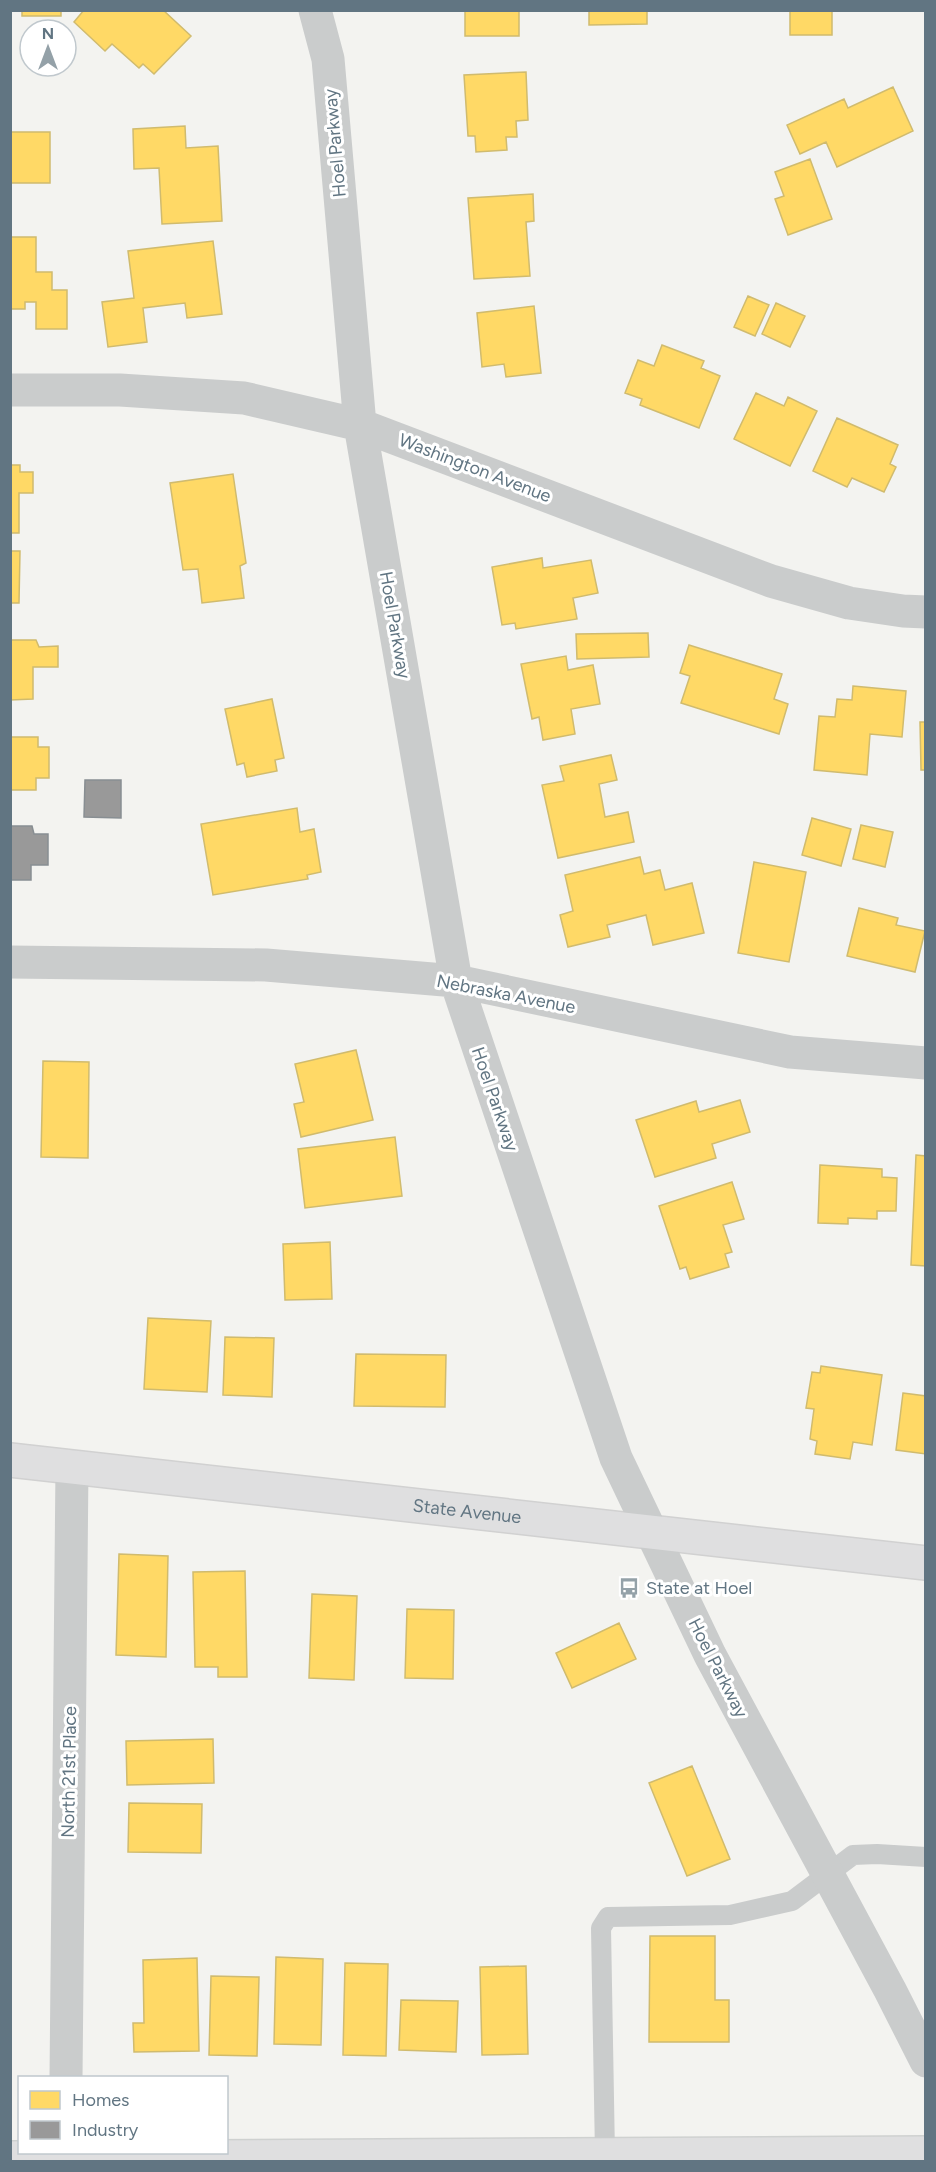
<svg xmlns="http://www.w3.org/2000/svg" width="936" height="2172" viewBox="0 0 936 2172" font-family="Figtree,sans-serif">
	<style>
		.homes { fill: #ffd966; stroke: #d0bb6e; stroke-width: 1.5 }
		.industry { fill: #999; stroke: #888e92; stroke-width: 1.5 }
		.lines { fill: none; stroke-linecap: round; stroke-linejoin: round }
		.secondary-casing { stroke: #cfd1d0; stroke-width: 36 }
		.primary-casing { stroke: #d1d1d1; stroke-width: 36 }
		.lane { stroke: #cacccc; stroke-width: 20 }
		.street { stroke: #cacccc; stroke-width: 33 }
		.secondary { stroke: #dfdfe0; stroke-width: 33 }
		.primary { stroke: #dfdfe0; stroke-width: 33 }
		.labels { text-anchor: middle; stroke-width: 6; stroke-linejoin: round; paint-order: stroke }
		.street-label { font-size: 18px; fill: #617582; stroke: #fff }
		.poi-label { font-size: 18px; fill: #617582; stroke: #fff; text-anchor: start }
	</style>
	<rect width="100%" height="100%" fill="#f3f3f0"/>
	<!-- homes -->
	<path class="homes" d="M 22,10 L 61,10 L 61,16 L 22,16 Z
		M 84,10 L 163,10 L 191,36 L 154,74 L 143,64 L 139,68 L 112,44 L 105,51 L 74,22 Z
		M 465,10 L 519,10 L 519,36 L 465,36 Z
		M 589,10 L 647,10 L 647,24 L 589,25 Z
		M 790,10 L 832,10 L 832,35 L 790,35 Z
		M 526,72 L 528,120 L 516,121 L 517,137 L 506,137 L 507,150 L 476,152 L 475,136 L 468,136 L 464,75 Z
		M 893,87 L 913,131 L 837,167 L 826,142 L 800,154 L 787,125 L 844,99 L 848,108 Z
		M 185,126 L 186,148 L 218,146 L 222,221 L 162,224 L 159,168 L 134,169 L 133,129 Z
		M 10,132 L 50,132 L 50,183 L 10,183 Z
		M 810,159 L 832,219 L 788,235 L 775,199 L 784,196 L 775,172 Z
		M 533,194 L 534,221 L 526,222 L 530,276 L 474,279 L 468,198 Z
		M 10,237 L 36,237 L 36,272 L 52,272 L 52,290 L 67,290 L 67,329 L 36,329 L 36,302 L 25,302 L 25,309 L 10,309 Z
		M 213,241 L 222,314 L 187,318 L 185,303 L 143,308 L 147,342 L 108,347 L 102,302 L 134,298 L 128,251 Z
		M 748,296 L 769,305 L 755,336 L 734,327 Z
		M 776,303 L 805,316 L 790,347 L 762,334 Z
		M 534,306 L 541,373 L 506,377 L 504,364 L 482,367 L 477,313 Z
		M 662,345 L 704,361 L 701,368 L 720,376 L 699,428 L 640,405 L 642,399 L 625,393 L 638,360 L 654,366 Z
		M 756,393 L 784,406 L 788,397 L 817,411 L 790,466 L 734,439 Z
		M 837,418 L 898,445 L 890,464 L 896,467 L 884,492 L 852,478 L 847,487 L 813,471 Z
		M 10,465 L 20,465 L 20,472 L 33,472 L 33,493 L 19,493 L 19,533 L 10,533 Z
		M 233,474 L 246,563 L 240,566 L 244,598 L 202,603 L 198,569 L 183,570 L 170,483 Z
		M 10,551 L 20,551 L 19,603 L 10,603 Z
		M 542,558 L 543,568 L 591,560 L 598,593 L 573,598 L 577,619 L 516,629 L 515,623 L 502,625 L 492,567 Z
		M 648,633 L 649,657 L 577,659 L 576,634 Z
		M 10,640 L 36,640 L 39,647 L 58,646 L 58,667 L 33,667 L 33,699 L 10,700 Z
		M 689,645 L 782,674 L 774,699 L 788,704 L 779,734 L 681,703 L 690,676 L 680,673 Z
		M 566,656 L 568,670 L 593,665 L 600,704 L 571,709 L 575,734 L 543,740 L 539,717 L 532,719 L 521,664 Z
		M 853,686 L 906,691 L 902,737 L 870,734 L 867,775 L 814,770 L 819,716 L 835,717 L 837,699 L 852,700 Z
		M 272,699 L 284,758 L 275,760 L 277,771 L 247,777 L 244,763 L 237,765 L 225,709 Z
		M 920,722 L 926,722 L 926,770 L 921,770 Z
		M 10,737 L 38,737 L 38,747 L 49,747 L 49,778 L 36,778 L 36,790 L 10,790 Z
		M 611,755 L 617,780 L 599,784 L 605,817 L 628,812 L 634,842 L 558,858 L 542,785 L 564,781 L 560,766 Z
		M 297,808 L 300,832 L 314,829 L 321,872 L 307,875 L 308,879 L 213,895 L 201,824 Z
		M 812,818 L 851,829 L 841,866 L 802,855 Z
		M 861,825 L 893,832 L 885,867 L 853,859 Z
		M 640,857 L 644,874 L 660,870 L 665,890 L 692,883 L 704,933 L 653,945 L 646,915 L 607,925 L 610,937 L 568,947 L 560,915 L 573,911 L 565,875 Z
		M 754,862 L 806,872 L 789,962 L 738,953 Z
		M 859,908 L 898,918 L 896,925 L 925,931 L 915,972 L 847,956 Z
		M 356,1050 L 373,1120 L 301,1137 L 294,1104 L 304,1102 L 295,1064 Z
		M 43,1061 L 89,1062 L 88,1158 L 41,1157 Z
		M 740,1100 L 750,1132 L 712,1144 L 716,1158 L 655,1177 L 636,1120 L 696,1101 L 699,1112 Z
		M 395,1137 L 402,1196 L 305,1208 L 298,1149 Z
		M 916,1155 L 926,1156 L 926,1266 L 911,1265 Z
		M 820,1165 L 882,1169 L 882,1177 L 897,1178 L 896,1211 L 877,1211 L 877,1219 L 848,1218 L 848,1224 L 818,1223 Z
		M 732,1182 L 744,1219 L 723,1225 L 732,1252 L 725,1254 L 729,1267 L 690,1279 L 686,1267 L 680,1269 L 659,1206 Z
		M 330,1242 L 332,1299 L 285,1300 L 283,1244 Z
		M 148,1318 L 211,1321 L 207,1392 L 144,1389 Z
		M 225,1337 L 274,1338 L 272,1397 L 223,1395 Z
		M 356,1354 L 446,1355 L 445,1407 L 354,1406 Z
		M 821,1366 L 882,1375 L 872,1445 L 853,1442 L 850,1459 L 815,1454 L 817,1441 L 810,1439 L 814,1409 L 806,1408 L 812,1372 L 820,1373 Z
		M 903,1393 L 926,1396 L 926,1454 L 896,1450 Z
		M 119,1554 L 168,1556 L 166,1657 L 116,1655 Z
		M 245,1571 L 247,1677 L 218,1677 L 218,1667 L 195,1667 L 193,1572 Z
		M 312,1594 L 357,1596 L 354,1680 L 309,1678 Z
		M 407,1609 L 454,1610 L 453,1679 L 405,1678 Z
		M 619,1623 L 636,1659 L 572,1688 L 556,1653 Z
		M 213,1739 L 214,1783 L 127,1785 L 126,1741 Z
		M 692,1766 L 730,1859 L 687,1876 L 649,1783 Z
		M 129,1803 L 202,1804 L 201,1853 L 128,1852 Z
		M 650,1936 L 715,1936 L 715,2000 L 729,2000 L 729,2042 L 649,2042 Z
		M 276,1957 L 323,1959 L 321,2045 L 274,2044 Z
		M 197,1958 L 199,2051 L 134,2052 L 133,2023 L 144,2023 L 143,1960 Z
		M 345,1963 L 388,1964 L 386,2056 L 343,2055 Z
		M 526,1966 L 528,2054 L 482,2055 L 480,1967 Z
		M 211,1976 L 259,1977 L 257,2056 L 209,2055 Z
		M 401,2000 L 458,2001 L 456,2052 L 399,2050 Z"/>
	<!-- industry -->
	<path class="industry" d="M 85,780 L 121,780 L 121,818 L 84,817 Z
		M 10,826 L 32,826 L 34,834 L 48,834 L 48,865 L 31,865 L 31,880 L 10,880 Z"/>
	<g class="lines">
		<!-- secondary casing -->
		<g class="secondary-casing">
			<path id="secondary" d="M 10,2158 L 926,2153"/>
		</g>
		<!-- primary casing -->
		<g class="primary-casing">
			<g id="primary">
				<path id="s1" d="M 10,1460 L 926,1563"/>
			</g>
		</g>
		<!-- lane -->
		<path class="lane" d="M 605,2155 L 601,1928 L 608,1917 L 730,1915 L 792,1901 L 853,1855 L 877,1854 L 926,1857"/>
		<!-- street -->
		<path class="street" d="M 315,10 L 328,59 L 360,425 L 456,981 L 616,1458 L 710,1655 L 890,1990 L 926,2061
			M 10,390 L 120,390 L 244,398 L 360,425 L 771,581 L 849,603 L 903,611 L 926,612
			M 10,962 L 266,965 L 456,981 L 790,1052 L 926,1063
			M 66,2078 L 72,1467"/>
		<!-- secondary -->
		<use href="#secondary" class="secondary"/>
		<!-- primary -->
		<use href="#primary" class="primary"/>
	</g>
	<!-- icons -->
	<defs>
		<g id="bus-bare" transform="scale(1.62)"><path d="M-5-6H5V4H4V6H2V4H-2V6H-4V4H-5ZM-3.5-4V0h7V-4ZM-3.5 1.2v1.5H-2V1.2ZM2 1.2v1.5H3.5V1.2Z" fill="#94a1a8" stroke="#fff" stroke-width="2.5" paint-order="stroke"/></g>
	</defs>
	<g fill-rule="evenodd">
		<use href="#bus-bare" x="629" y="1588"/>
	</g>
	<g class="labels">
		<!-- street labels -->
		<g class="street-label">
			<text transform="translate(335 143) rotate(-95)" y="6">Hoel Parkway</text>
			<text transform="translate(475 468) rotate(21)" y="6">Washington Avenue</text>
			<text transform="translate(395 625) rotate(80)" y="6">Hoel Parkway</text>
			<text transform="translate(506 994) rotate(11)" y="6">Nebraska Avenue</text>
			<text transform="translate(495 1099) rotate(71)" y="6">Hoel Parkway</text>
			<text dy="6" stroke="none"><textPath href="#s1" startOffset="460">State Avenue</textPath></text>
			<text transform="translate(718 1668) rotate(63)" y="6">Hoel Parkway</text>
			<text transform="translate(69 1772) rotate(-89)" y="6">North 21st Place</text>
		</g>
		<!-- poi labels -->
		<g class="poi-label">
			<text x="646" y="1594">State at Hoel</text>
		</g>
	</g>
	<!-- border -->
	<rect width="936" height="2172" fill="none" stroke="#617582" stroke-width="24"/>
	<!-- legend -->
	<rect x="18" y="2076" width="210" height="78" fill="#ffffff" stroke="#c0c8cd" stroke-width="1.5"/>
	<rect x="30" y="2091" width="30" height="18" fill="#ffd966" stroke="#c0c8cd" stroke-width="1.5"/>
	<text x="72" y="2106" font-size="18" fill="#617582">Homes</text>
	<rect x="30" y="2121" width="30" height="18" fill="#999999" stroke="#c0c8cd" stroke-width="1.5"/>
	<text x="72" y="2136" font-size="18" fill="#617582">Industry</text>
	<!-- north arrow -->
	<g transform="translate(48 48)"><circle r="28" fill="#ffffff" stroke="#c0c8cd" stroke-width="1.5"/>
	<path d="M0-4.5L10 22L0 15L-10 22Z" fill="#94a1a8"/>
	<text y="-9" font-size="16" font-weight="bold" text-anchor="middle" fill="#617582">N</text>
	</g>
</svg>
